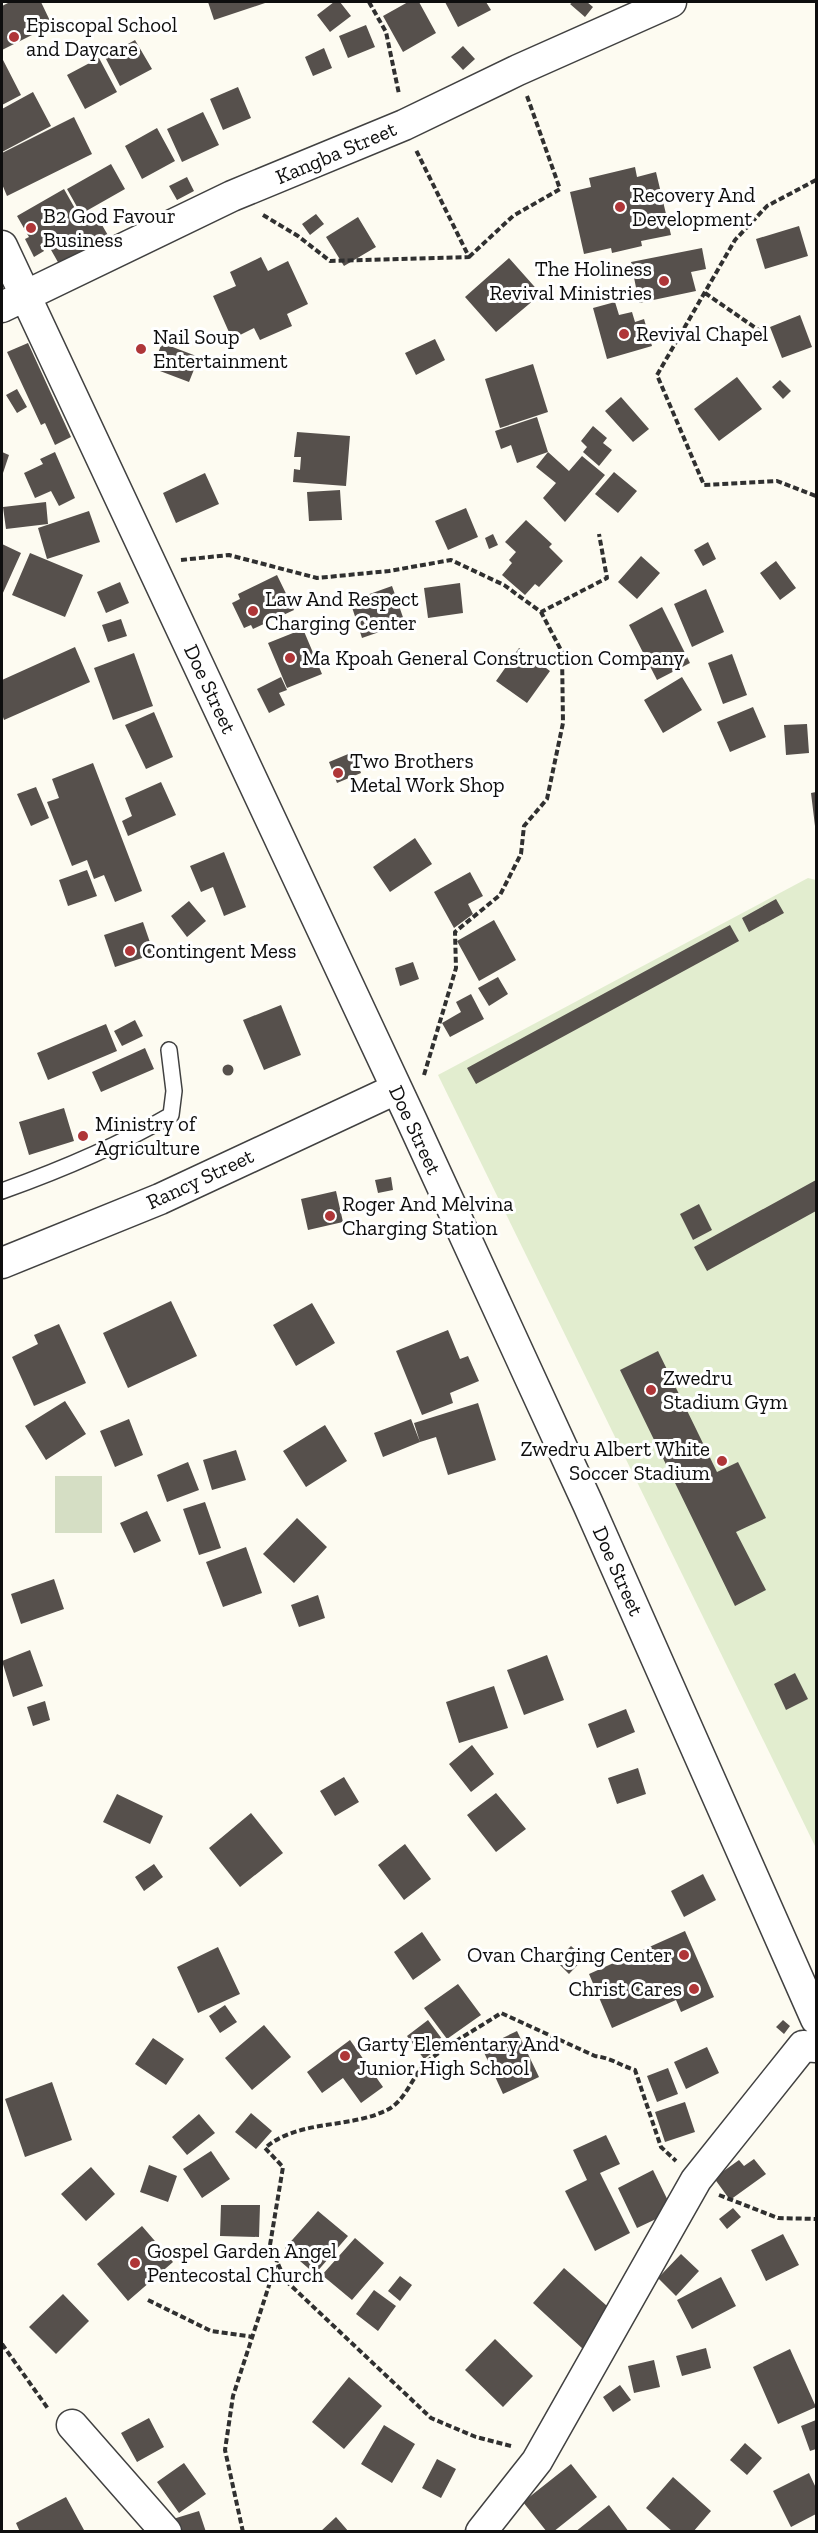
<svg xmlns="http://www.w3.org/2000/svg" width="818" height="2533" viewBox="0 0 818 2533" font-family="'Zilla Slab',serif">
	<style>
		.cemetery { fill: #d5dec4 }
		.pitch { fill: #e2edcf }
		.building { fill: #56504c }
		.lines { fill: none; stroke-linecap: round; stroke-linejoin: round }
		.service-casing { stroke: #414141; stroke-width: 18 }
		.minor-casing { stroke: #414141; stroke-width: 33 }
		.path { stroke: #303030; stroke-width: 4; stroke-dasharray: 6 3; stroke-linecap: butt }
		.service { stroke: #fff; stroke-width: 15 }
		.minor { stroke: #fff; stroke-width: 30 }
		.poi-dot { fill: #af3638; stroke: #fff; stroke-width: 2 }
		.labels { text-anchor: middle; stroke-width: 6; stroke-linejoin: round; paint-order: stroke }
		.poi-label { font-size: 21px; fill: #0e0e0e; stroke: #fff; text-anchor: start }
		.street-label { font-size: 21px; fill: #0e0e0e; stroke: #fff }
	</style>
	<rect width="100%" height="100%" fill="#fdfbf1"/>
	<!-- cemetery -->
	<path class="cemetery" d="M 102,1476 L 102,1533 L 55,1533 L 55,1476 Z"/>
	<!-- pitch -->
	<path class="pitch" d="M 808,878 L 816,880 L 816,1848 L 438,1075 Z"/>
	<!-- building -->
	<path class="building" d="M 10,2 L 41,2 L 52,25 L 2,50 L 2,6 Z
		M 208,2 L 268,2 L 214,20 Z
		M 334,2 L 340,2 L 351,16 L 330,32 L 317,15 Z
		M 408,2 L 419,2 L 436,33 L 403,52 L 383,16 Z
		M 445,2 L 486,2 L 491,10 L 458,27 Z
		M 573,2 L 587,2 L 593,7 L 585,17 L 570,4 Z
		M 366,25 L 375,47 L 348,58 L 339,36 Z
		M 135,40 L 152,69 L 120,86 L 105,57 Z
		M 463,46 L 475,59 L 463,70 L 451,57 Z
		M 324,48 L 332,68 L 313,76 L 305,57 Z
		M 2,58 L 21,95 L 2,105 Z
		M 99,58 L 117,92 L 85,109 L 67,75 Z
		M 238,87 L 251,118 L 223,130 L 210,99 Z
		M 33,92 L 51,126 L 2,152 L 2,109 Z
		M 203,112 L 219,145 L 182,162 L 167,129 Z
		M 74,117 L 92,154 L 7,196 L 2,184 L 2,153 Z
		M 157,128 L 175,161 L 142,179 L 125,146 Z
		M 111,164 L 125,189 L 81,214 L 67,189 Z
		M 635,167 L 637,177 L 656,172 L 671,235 L 641,241 L 642,246 L 612,253 L 611,248 L 584,254 L 570,192 L 591,187 L 589,178 Z
		M 187,177 L 194,191 L 177,200 L 169,186 Z
		M 64,189 L 82,221 L 95,213 L 109,237 L 59,264 L 46,241 L 40,245 L 44,251 L 34,257 L 25,239 L 29,237 L 17,216 Z
		M 316,214 L 324,224 L 310,235 L 302,224 Z
		M 358,217 L 376,247 L 344,266 L 326,237 Z
		M 799,226 L 808,256 L 765,269 L 756,239 Z
		M 702,248 L 706,269 L 691,272 L 696,291 L 639,303 L 631,262 Z
		M 261,257 L 268,271 L 288,261 L 308,304 L 287,314 L 292,326 L 260,340 L 254,328 L 232,339 L 213,296 L 236,286 L 230,272 Z
		M 509,258 L 541,294 L 496,332 L 465,297 Z
		M 615,302 L 619,315 L 632,312 L 635,322 L 644,319 L 652,346 L 607,359 L 593,308 Z
		M 800,315 L 812,347 L 782,358 L 770,327 Z
		M 435,339 L 445,360 L 416,375 L 405,353 Z
		M 28,343 L 71,437 L 55,445 L 45,423 L 41,425 L 7,352 Z
		M 162,343 L 199,357 L 189,382 L 152,368 Z
		M 533,364 L 548,412 L 500,428 L 485,379 Z
		M 737,377 L 762,409 L 719,441 L 694,409 Z
		M 780,380 L 791,391 L 783,399 L 772,387 Z
		M 17,389 L 27,407 L 17,413 L 6,395 Z
		M 621,397 L 649,429 L 633,442 L 605,411 Z
		M 537,417 L 548,452 L 517,463 L 511,445 L 501,449 L 495,431 Z
		M 593,426 L 607,438 L 603,443 L 612,450 L 599,466 L 583,452 L 587,447 L 581,441 Z
		M 297,432 L 350,436 L 346,486 L 293,482 L 294,469 L 300,470 L 301,457 L 294,457 Z
		M 2,452 L 9,455 L 2,476 Z
		M 55,452 L 75,498 L 59,506 L 51,491 L 35,498 L 24,473 L 43,464 L 40,459 Z
		M 548,452 L 569,471 L 582,456 L 605,475 L 565,522 L 543,498 L 556,483 L 536,467 Z
		M 614,472 L 637,491 L 618,513 L 595,494 Z
		M 205,473 L 219,504 L 176,523 L 163,493 Z
		M 340,490 L 342,520 L 309,521 L 307,492 Z
		M 46,502 L 48,524 L 6,529 L 3,507 Z
		M 466,508 L 478,537 L 448,550 L 435,521 Z
		M 89,511 L 100,542 L 47,559 L 38,528 Z
		M 526,520 L 552,544 L 549,547 L 563,561 L 539,587 L 535,584 L 525,595 L 502,575 L 512,563 L 509,560 L 516,552 L 505,542 Z
		M 493,534 L 498,545 L 489,549 L 485,538 Z
		M 708,542 L 716,559 L 703,566 L 694,550 Z
		M 2,544 L 21,553 L 2,595 Z
		M 30,553 L 83,575 L 65,617 L 12,595 Z
		M 641,556 L 660,573 L 637,599 L 618,582 Z
		M 776,561 L 796,588 L 780,600 L 760,573 Z
		M 277,575 L 294,610 L 253,629 L 251,625 L 244,628 L 232,603 L 240,599 L 238,594 Z
		M 120,582 L 129,603 L 106,613 L 97,592 Z
		M 460,583 L 463,613 L 428,618 L 424,588 Z
		M 392,586 L 405,623 L 362,638 L 350,601 Z
		M 706,589 L 724,632 L 692,647 L 674,604 Z
		M 662,607 L 690,663 L 657,680 L 629,625 Z
		M 121,619 L 127,636 L 108,642 L 102,625 Z
		M 303,629 L 322,674 L 287,688 L 268,643 Z
		M 75,647 L 90,682 L 4,720 L 2,714 L 2,680 Z
		M 519,648 L 550,671 L 527,703 L 496,681 Z
		M 134,653 L 153,706 L 113,720 L 94,668 Z
		M 732,654 L 747,695 L 723,704 L 708,663 Z
		M 281,677 L 287,690 L 279,693 L 285,705 L 269,713 L 257,689 Z
		M 682,677 L 702,710 L 663,733 L 644,700 Z
		M 753,707 L 766,737 L 730,752 L 717,722 Z
		M 154,712 L 173,757 L 146,769 L 125,725 Z
		M 807,724 L 809,753 L 786,755 L 784,725 Z
		M 353,752 L 361,773 L 337,783 L 329,762 Z
		M 93,763 L 142,891 L 115,902 L 104,875 L 94,879 L 87,860 L 72,866 L 47,802 L 59,798 L 52,779 Z
		M 161,782 L 176,815 L 128,836 L 122,821 L 132,816 L 125,798 Z
		M 36,787 L 49,818 L 31,826 L 17,794 Z
		M 816,792 L 816,825 L 815,826 L 811,793 Z
		M 415,838 L 432,864 L 390,892 L 373,867 Z
		M 224,852 L 246,907 L 224,916 L 213,887 L 201,892 L 190,866 Z
		M 87,870 L 97,896 L 68,906 L 59,880 Z
		M 470,872 L 483,896 L 468,904 L 473,914 L 454,928 L 434,892 Z
		M 776,899 L 784,913 L 749,932 L 742,918 Z
		M 189,901 L 206,921 L 187,937 L 171,916 Z
		M 494,920 L 516,960 L 479,981 L 457,941 Z
		M 143,922 L 154,954 L 115,967 L 104,935 Z
		M 730,925 L 739,941 L 476,1084 L 467,1068 Z
		M 413,962 L 419,979 L 400,986 L 395,968 Z
		M 498,977 L 508,994 L 489,1006 L 478,988 Z
		M 471,994 L 484,1019 L 450,1037 L 442,1023 L 461,1012 L 456,1002 Z
		M 281,1005 L 301,1055 L 264,1070 L 243,1020 Z
		M 135,1020 L 143,1036 L 122,1046 L 114,1031 Z
		M 106,1024 L 117,1051 L 48,1080 L 37,1053 Z
		M 145,1048 L 154,1069 L 101,1092 L 92,1072 Z
		M222.5 1070a5.5 5.5 0 1 1 11 0a5.5 5.5 0 1 1-11 0Z
		M 64,1108 L 74,1141 L 29,1155 L 19,1122 Z
		M 391,1177 L 393,1190 L 378,1193 L 375,1180 Z
		M 816,1180 L 816,1211 L 707,1271 L 694,1247 Z
		M 336,1191 L 343,1222 L 308,1230 L 301,1199 Z
		M 699,1204 L 712,1230 L 693,1240 L 680,1214 Z
		M 171,1301 L 197,1356 L 128,1388 L 103,1333 Z
		M 312,1303 L 335,1343 L 296,1366 L 273,1325 Z
		M 59,1324 L 86,1383 L 34,1406 L 12,1357 L 38,1344 L 34,1335 Z
		M 448,1330 L 460,1359 L 468,1356 L 479,1381 L 450,1393 L 453,1403 L 422,1415 L 396,1351 Z
		M 658,1351 L 717,1472 L 738,1462 L 766,1518 L 736,1532 L 766,1590 L 735,1606 L 620,1370 Z
		M 65,1401 L 86,1434 L 46,1460 L 25,1426 Z
		M 478,1403 L 496,1460 L 448,1475 L 436,1437 L 420,1442 L 414,1423 Z
		M 129,1419 L 143,1455 L 115,1467 L 100,1431 Z
		M 411,1419 L 420,1442 L 383,1457 L 374,1433 Z
		M 325,1425 L 347,1461 L 306,1487 L 283,1451 Z
		M 236,1450 L 246,1480 L 212,1490 L 203,1460 Z
		M 188,1462 L 199,1490 L 167,1502 L 157,1475 Z
		M 205,1502 L 221,1548 L 199,1555 L 183,1509 Z
		M 147,1511 L 161,1541 L 134,1553 L 120,1523 Z
		M 297,1518 L 327,1547 L 294,1583 L 263,1554 Z
		M 246,1547 L 262,1593 L 223,1607 L 206,1562 Z
		M 54,1579 L 64,1609 L 21,1624 L 11,1594 Z
		M 318,1595 L 325,1618 L 299,1627 L 291,1605 Z
		M 30,1650 L 43,1686 L 13,1697 L 2,1661 Z
		M 547,1655 L 564,1700 L 524,1715 L 507,1670 Z
		M 795,1673 L 808,1699 L 786,1710 L 774,1684 Z
		M 494,1686 L 508,1728 L 459,1743 L 446,1702 Z
		M 45,1701 L 50,1720 L 33,1726 L 27,1707 Z
		M 626,1709 L 635,1732 L 597,1748 L 588,1724 Z
		M 472,1745 L 494,1774 L 471,1792 L 449,1764 Z
		M 638,1768 L 646,1794 L 617,1804 L 608,1778 Z
		M 344,1777 L 359,1802 L 335,1816 L 320,1791 Z
		M 496,1793 L 526,1829 L 496,1852 L 467,1815 Z
		M 117,1794 L 163,1816 L 150,1844 L 103,1822 Z
		M 251,1813 L 283,1853 L 240,1887 L 209,1848 Z
		M 405,1844 L 431,1879 L 404,1900 L 378,1865 Z
		M 154,1864 L 163,1877 L 144,1891 L 135,1877 Z
		M 703,1874 L 716,1900 L 684,1917 L 671,1891 Z
		M 685,1931 L 714,1997 L 681,2012 L 676,2000 L 612,2028 L 589,1974 Z
		M 422,1932 L 441,1960 L 413,1980 L 394,1952 Z
		M 571,1946 L 584,1958 L 569,1974 L 556,1961 Z
		M 218,1947 L 240,1994 L 198,2013 L 177,1967 Z
		M 458,1984 L 481,2015 L 447,2039 L 424,2008 Z
		M 225,2005 L 237,2022 L 220,2033 L 209,2016 Z
		M 428,2020 L 445,2043 L 424,2059 L 407,2036 Z
		M 783,2020 L 790,2026 L 784,2034 L 776,2027 Z
		M 264,2025 L 291,2057 L 252,2090 L 225,2058 Z
		M 517,2031 L 539,2077 L 503,2094 L 482,2048 Z
		M 153,2038 L 184,2059 L 166,2085 L 135,2064 Z
		M 350,2040 L 383,2087 L 361,2103 L 343,2078 L 322,2093 L 307,2072 Z
		M 707,2047 L 719,2073 L 686,2089 L 674,2062 Z
		M 668,2068 L 678,2094 L 657,2102 L 647,2076 Z
		M 52,2082 L 72,2140 L 25,2157 L 5,2099 Z
		M 685,2102 L 695,2132 L 665,2142 L 655,2112 Z
		M 251,2113 L 272,2131 L 256,2149 L 235,2132 Z
		M 199,2114 L 215,2133 L 187,2155 L 172,2137 Z
		M 606,2135 L 620,2164 L 600,2173 L 630,2233 L 595,2251 L 565,2191 L 587,2180 L 573,2150 Z
		M 211,2151 L 230,2179 L 202,2198 L 183,2169 Z
		M 754,2159 L 766,2174 L 730,2200 L 714,2178 L 739,2160 L 744,2166 Z
		M 149,2165 L 177,2176 L 168,2202 L 140,2192 Z
		M 91,2167 L 115,2194 L 86,2221 L 61,2194 Z
		M 653,2170 L 673,2211 L 637,2228 L 618,2188 Z
		M 221,2205 L 260,2205 L 259,2237 L 220,2236 Z
		M 733,2208 L 741,2217 L 727,2229 L 719,2219 Z
		M 318,2211 L 348,2236 L 315,2274 L 285,2248 Z
		M 142,2226 L 173,2262 L 128,2301 L 97,2264 Z
		M 783,2234 L 799,2265 L 766,2281 L 751,2250 Z
		M 355,2238 L 384,2263 L 352,2300 L 322,2275 Z
		M 681,2254 L 699,2271 L 676,2296 L 658,2278 Z
		M 564,2268 L 615,2313 L 583,2349 L 533,2303 Z
		M 400,2276 L 412,2285 L 400,2301 L 388,2291 Z
		M 721,2277 L 736,2306 L 692,2329 L 677,2300 Z
		M 374,2290 L 396,2306 L 378,2331 L 356,2314 Z
		M 63,2294 L 89,2321 L 56,2354 L 29,2327 Z
		M 495,2339 L 533,2376 L 503,2407 L 465,2370 Z
		M 706,2348 L 711,2368 L 682,2376 L 676,2356 Z
		M 790,2349 L 816,2407 L 778,2424 L 753,2367 Z
		M 654,2360 L 660,2387 L 634,2393 L 628,2366 Z
		M 349,2377 L 382,2406 L 344,2449 L 312,2422 Z
		M 620,2385 L 631,2400 L 613,2412 L 603,2397 Z
		M 149,2418 L 164,2447 L 137,2462 L 121,2433 Z
		M 816,2420 L 816,2449 L 810,2451 L 801,2426 Z
		M 384,2425 L 415,2444 L 392,2483 L 361,2464 Z
		M 745,2443 L 762,2458 L 747,2475 L 730,2460 Z
		M 437,2459 L 456,2469 L 441,2498 L 422,2488 Z
		M 184,2463 L 206,2494 L 179,2513 L 157,2482 Z
		M 571,2464 L 597,2497 L 553,2532 L 547,2532 L 523,2502 Z
		M 809,2473 L 816,2488 L 816,2514 L 791,2527 L 773,2491 Z
		M 673,2477 L 711,2511 L 693,2532 L 673,2532 L 646,2508 Z
		M 66,2497 L 84,2530 L 20,2532 L 16,2523 Z
		M 609,2505 L 629,2532 L 575,2532 Z
		M 199,2511 L 206,2532 L 177,2532 L 173,2519 Z
		M 336,2517 L 349,2532 L 320,2532 Z"/>
	<g class="lines">
		<!-- service casing -->
		<g class="service-casing">
			<path id="service" d="M 2,1191 C 61,1170 116,1147 171,1115 L 174,1091 L 169,1050"/>
		</g>
		<!-- minor casing -->
		<g class="minor-casing">
			<path id="minor" d="M 2,246 L 411,1119 L 588,1504 L 816,2019
				M 2,307 L 232,196 L 404,125 L 518,70 L 671,2
				M 2,1263 L 160,1199 L 396,1089
				M 72,2425 L 166,2532
				M 481,2532 L 537,2461 L 696,2180 L 803,2046 L 816,2047"/>
		</g>
		<!-- path -->
		<path class="path" d="M 369,2 L 386,32 L 399,94
			M 816,180 L 767,206 L 735,240 L 657,375 L 704,485 L 777,481 L 816,496
			M 263,215 L 298,236 L 330,261 L 469,257 L 416,150
			M 469,257 L 513,216 L 560,189 L 527,96
			M 705,293 L 760,331
			M 181,560 L 229,555 L 317,578 L 389,571 L 451,560 L 504,585 L 541,612 L 607,578 L 599,534
			M 424,1075 L 456,968 L 455,932 L 500,895 L 521,854 L 524,826 L 547,799 L 563,723 L 562,652 L 541,612
			M 719,2195 L 778,2218 L 816,2219
			M 148,2300 L 211,2331 L 254,2337
			M 2,2344 L 49,2410
			M 511,2446 L 476,2437 L 431,2418 L 285,2280 L 270,2245 L 283,2167 L 265,2148 C 299,2119 349,2129 387,2110 C 407,2100 412,2075 428,2061 C 450,2043 477,2029 501,2013 L 595,2056 C 612,2058 619,2065 635,2070 L 661,2147 L 676,2161
			M 243,2532 L 225,2450 L 233,2396 L 277,2261"/>
		<!-- service -->
		<use href="#service" class="service"/>
		<!-- minor -->
		<use href="#minor" class="minor"/>
	</g>
	<!-- markers -->
	<g class="poi-dot">
		<circle cx="14" cy="37" r="6"/>
		<circle cx="620" cy="207" r="6"/>
		<circle cx="31" cy="228" r="6"/>
		<circle cx="664" cy="281" r="6"/>
		<circle cx="624" cy="334" r="6"/>
		<circle cx="141" cy="349" r="6"/>
		<circle cx="253" cy="611" r="6"/>
		<circle cx="290" cy="658" r="6"/>
		<circle cx="338" cy="773" r="6"/>
		<circle cx="130" cy="951" r="6"/>
		<circle cx="83" cy="1136" r="6"/>
		<circle cx="330" cy="1216" r="6"/>
		<circle cx="651" cy="1390" r="6"/>
		<circle cx="722" cy="1461" r="6"/>
		<circle cx="684" cy="1955" r="6"/>
		<circle cx="694" cy="1989" r="6"/>
		<circle cx="345" cy="2056" r="6"/>
		<circle cx="135" cy="2263" r="6"/>
	</g>
	<g class="labels">
		<!-- poi labels -->
		<g class="poi-label">
			<text x="26" y="32">Episcopal School<tspan x="26" dy="24">and Daycare</tspan></text>
			<text x="632" y="202">Recovery And<tspan x="632" dy="24">Development</tspan></text>
			<text x="43" y="223">B2 God Favour<tspan x="43" dy="24">Business</tspan></text>
			<text x="652" y="276" text-anchor="end">The Holiness<tspan x="652" dy="24">Revival Ministries</tspan></text>
			<text x="636" y="341">Revival Chapel</text>
			<text x="153" y="344">Nail Soup<tspan x="153" dy="24">Entertainment</tspan></text>
			<text x="265" y="606">Law And Respect<tspan x="265" dy="24">Charging Center</tspan></text>
			<text x="302" y="665">Ma Kpoah General Construction Company</text>
			<text x="350" y="768">Two Brothers<tspan x="350" dy="24">Metal Work Shop</tspan></text>
			<text x="142" y="958">Contingent Mess</text>
			<text x="95" y="1131">Ministry of<tspan x="95" dy="24">Agriculture</tspan></text>
			<text x="342" y="1211">Roger And Melvina<tspan x="342" dy="24">Charging Station</tspan></text>
			<text x="663" y="1385">Zwedru<tspan x="663" dy="24">Stadium Gym</tspan></text>
			<text x="710" y="1456" text-anchor="end">Zwedru Albert White<tspan x="710" dy="24">Soccer Stadium</tspan></text>
			<text x="672" y="1962" text-anchor="end">Ovan Charging Center</text>
			<text x="682" y="1996" text-anchor="end">Christ Cares</text>
			<text x="357" y="2051">Garty Elementary And<tspan x="357" dy="24">Junior High School</tspan></text>
			<text x="147" y="2258">Gospel Garden Angel<tspan x="147" dy="24">Pentecostal Church</tspan></text>
		</g>
		<!-- street labels -->
		<g class="street-label">
			<text transform="translate(336 153) rotate(-23)" y="7">Kangba Street</text>
			<text transform="translate(210 689) rotate(65)" y="7">Doe Street</text>
			<text transform="translate(415 1130) rotate(65)" y="7">Doe Street</text>
			<text transform="translate(200 1179) rotate(-25)" y="7">Rancy Street</text>
			<text transform="translate(618 1571) rotate(66)" y="7">Doe Street</text>
		</g>
	</g>
	<!-- border -->
	<rect width="818" height="2533" fill="none" stroke="#0e0e0e" stroke-width="6"/>
</svg>
